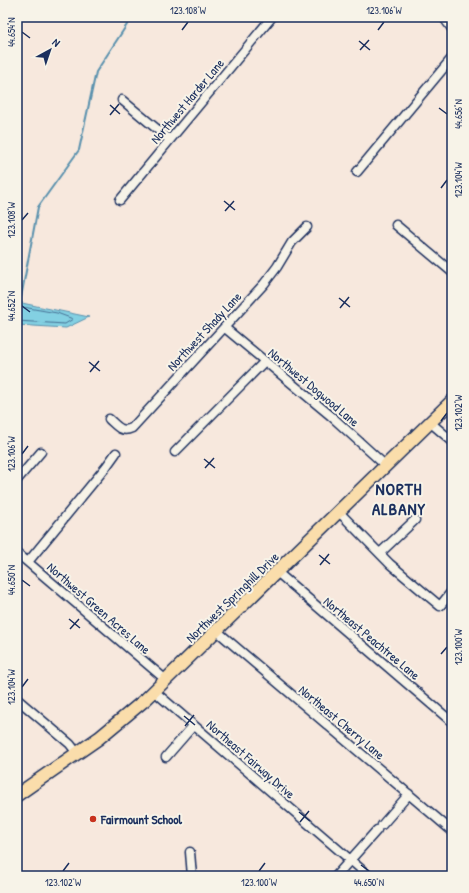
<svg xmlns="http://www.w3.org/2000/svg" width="469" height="893" viewBox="0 0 469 893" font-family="'Patrick Hand',sans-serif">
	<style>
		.water { fill: #83d0e2; stroke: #5990ad }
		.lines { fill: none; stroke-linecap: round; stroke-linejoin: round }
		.shore { stroke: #456f93; stroke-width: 1 }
		.stream { stroke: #5990ad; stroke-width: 2 }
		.minor-casing { stroke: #1b2f5e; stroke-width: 11 }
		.tertiary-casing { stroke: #1b2f5e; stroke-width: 12 }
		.primary-casing { stroke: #1b2f5e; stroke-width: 15 }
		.minor { stroke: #f7f3e8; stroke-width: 8 }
		.tertiary { stroke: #f7f3e8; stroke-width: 9 }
		.primary { stroke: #faddab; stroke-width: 12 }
		.ticks { fill: none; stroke: #1b2f5e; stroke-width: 1.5 }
		.poi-dot { fill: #c8321e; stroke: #f7f3e8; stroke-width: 1.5 }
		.labels { text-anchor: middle; stroke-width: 4; stroke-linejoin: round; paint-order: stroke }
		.street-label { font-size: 13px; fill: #1b2f5e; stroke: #f7f3e8 }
		.poi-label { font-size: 13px; font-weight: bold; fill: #1b2f5e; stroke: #f7f3e8; text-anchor: start }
		.district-label { font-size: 17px; font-weight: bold; letter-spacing: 1px; fill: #1b2f5e; stroke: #f7f3e8 }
		.neatline { fill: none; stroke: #1b2f5e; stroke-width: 1.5 }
		.ticks-label { font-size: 10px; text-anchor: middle; fill: #1b2f5e }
	</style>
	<rect width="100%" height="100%" fill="#f7e8dd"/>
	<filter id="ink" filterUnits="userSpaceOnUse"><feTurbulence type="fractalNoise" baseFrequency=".025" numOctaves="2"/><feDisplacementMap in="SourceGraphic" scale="8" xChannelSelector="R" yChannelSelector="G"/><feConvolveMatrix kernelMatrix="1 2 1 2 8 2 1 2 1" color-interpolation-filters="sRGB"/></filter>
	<g filter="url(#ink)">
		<!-- water -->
		<path class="water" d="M 17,302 L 89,317 L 66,328 L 17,325 Z"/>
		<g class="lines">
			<!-- shore -->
			<path class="shore" d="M 17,306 L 57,313 L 73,319 L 65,324 L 17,321"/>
			<!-- stream -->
			<path class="stream" d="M 20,303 L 38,207 L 79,150 L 96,72 L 132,17"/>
			<!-- minor casing -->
			<g class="minor-casing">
				<path id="minor" d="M 122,100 L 169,139
					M 357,172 L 452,58
					M 120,200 L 272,17
					M 396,225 L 452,272
					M 225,328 L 331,416 L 386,466
					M 109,419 C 117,426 121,433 132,428 L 264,284 L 277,267 L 292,242 L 307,227
					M 431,423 L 452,441
					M 175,452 L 265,361
					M 17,480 L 41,452
					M 339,512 L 390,564 L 440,606 L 452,591
					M 17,553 L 166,680
					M 380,553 L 415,520
					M 28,562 L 106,467 L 116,453
					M 277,572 L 452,722
					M 217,631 L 452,831
					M 154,691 L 369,876
					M 17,699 L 70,744 L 77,753
					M 166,757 L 193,726
					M 382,825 L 409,794
					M 190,852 L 192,876
					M 336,876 L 377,830"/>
			</g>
			<!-- tertiary casing -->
			<g class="tertiary-casing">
				<path id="tertiary" d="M 444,17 L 452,28"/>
			</g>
			<!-- primary casing -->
			<g class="primary-casing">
				<path id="primary" d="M 17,795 L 99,738 L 146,699 L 452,401"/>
			</g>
			<!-- minor -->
			<use href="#minor" class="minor"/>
			<!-- tertiary -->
			<use href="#tertiary" class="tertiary"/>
			<!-- primary -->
			<use href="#primary" class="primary"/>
		</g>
	</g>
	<!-- ticks -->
	<path class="ticks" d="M 182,30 L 188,22M 378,30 L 384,22M 22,32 L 30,38M 359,41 L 370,50M 360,50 L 369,40M 110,105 L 120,114M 439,108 L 447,114M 110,115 L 119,104M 441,188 L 447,180M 224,201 L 235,210M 225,211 L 234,201M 22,220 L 28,213M 339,298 L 350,307M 22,306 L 30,312M 340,308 L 349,297M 89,362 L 100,371M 90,372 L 99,361M 441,421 L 447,413M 22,454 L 28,446M 204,459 L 215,468M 205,468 L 214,458M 319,555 L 330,564M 320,565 L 329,554M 22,580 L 30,586M 69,619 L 80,628M 70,629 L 79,619M 441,654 L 447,647M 22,687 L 28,679M 184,716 L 195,725M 185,726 L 194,715M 299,812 L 310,821M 300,822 L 309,811M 361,865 L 369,871M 63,871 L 69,863M 259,871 L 265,863"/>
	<!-- markers -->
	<circle class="poi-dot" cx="93" cy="819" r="4"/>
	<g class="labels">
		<!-- street labels -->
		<g class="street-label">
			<text transform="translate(187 101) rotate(-50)" y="5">Northwest Harder Lane</text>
			<text transform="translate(204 331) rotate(-47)" y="5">Northwest Shady Lane</text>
			<text transform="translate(314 387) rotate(40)" y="5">Northwest Dogwood Lane</text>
			<text transform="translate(232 597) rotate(-44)" y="5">Northwest Springhill Drive</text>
			<text transform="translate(99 608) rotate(41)" y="5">Northwest Green Acres Lane</text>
			<text transform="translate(372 638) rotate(40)" y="5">Northeast Peachtree Lane</text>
			<text transform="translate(342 722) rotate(40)" y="5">Northeast Cherry Lane</text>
			<text transform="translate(251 759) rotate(41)" y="5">Northeast Fairway Drive</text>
		</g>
		<!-- poi labels -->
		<g class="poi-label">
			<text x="101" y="824">Fairmount School</text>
		</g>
		<!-- district labels -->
		<g class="district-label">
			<text x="399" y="495">NORTH<tspan x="399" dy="20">ALBANY</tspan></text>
		</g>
	</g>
	<!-- margin -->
	<rect width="469" height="893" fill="none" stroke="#f7f3e8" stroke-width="44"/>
	<!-- north arrow -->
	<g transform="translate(50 50) rotate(40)" stroke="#f7f3e8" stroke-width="3" paint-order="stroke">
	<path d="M0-3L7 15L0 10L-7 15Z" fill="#1b2f5e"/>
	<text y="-6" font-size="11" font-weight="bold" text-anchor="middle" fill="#1b2f5e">N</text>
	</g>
	<rect x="22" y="22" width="425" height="849" class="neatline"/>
	<g class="ticks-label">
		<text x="188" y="14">123.108°W</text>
		<text x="384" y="14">123.106°W</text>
		<text transform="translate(11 32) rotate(-90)" y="4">44.654°N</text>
		<text transform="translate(458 114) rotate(-90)" y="4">44.656°N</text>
		<text transform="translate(458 180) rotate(-90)" y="4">123.104°W</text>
		<text transform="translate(11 220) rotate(-90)" y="4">123.108°W</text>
		<text transform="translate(11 306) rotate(-90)" y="4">44.652°N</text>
		<text transform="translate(458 413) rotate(-90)" y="4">123.102°W</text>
		<text transform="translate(11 454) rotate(-90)" y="4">123.106°W</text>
		<text transform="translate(11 580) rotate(-90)" y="4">44.650°N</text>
		<text transform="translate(458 647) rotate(-90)" y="4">123.100°W</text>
		<text transform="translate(11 687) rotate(-90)" y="4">123.104°W</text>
		<text x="63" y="886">123.102°W</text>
		<text x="259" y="886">123.100°W</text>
		<text x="369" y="886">44.650°N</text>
	</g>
</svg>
